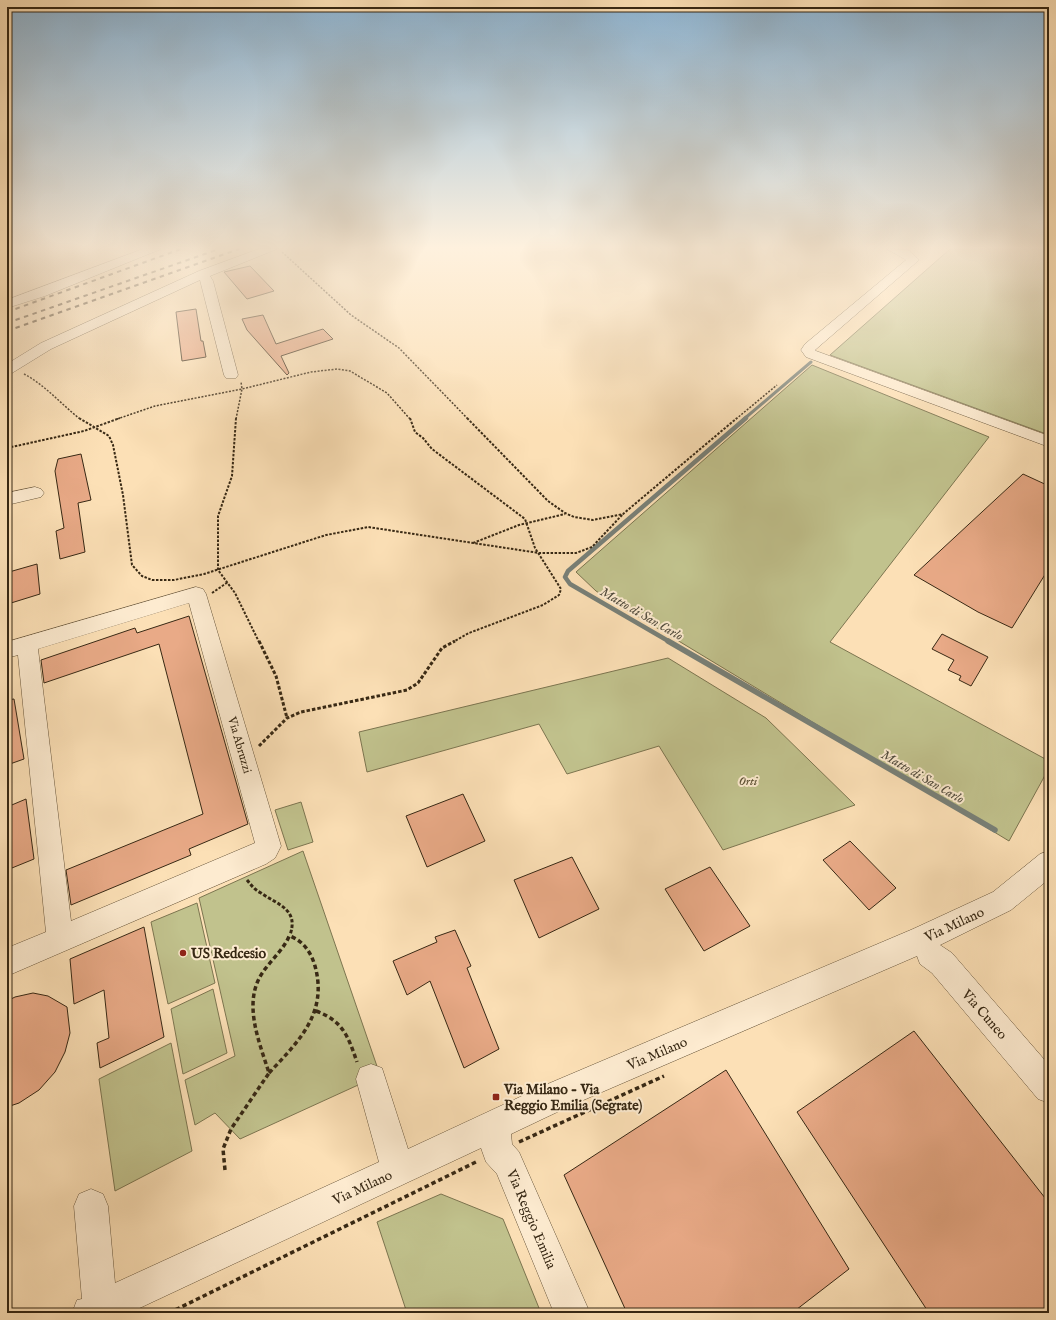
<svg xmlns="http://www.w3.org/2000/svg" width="1056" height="1320" viewBox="0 0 1056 1320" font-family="'IM FELL English',serif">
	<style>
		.green { fill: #c1c28d; stroke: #7c7550 }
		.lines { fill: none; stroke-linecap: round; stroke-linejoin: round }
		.stream-far2 { stroke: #788078; stroke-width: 3 }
		.stream-far1 { stroke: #788078; stroke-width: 4.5 }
		.stream { stroke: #788078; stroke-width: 5.5 }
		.building { fill: #e9aa87; stroke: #372814 }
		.minor-casing { stroke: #68563c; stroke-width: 1 }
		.path-far3 { stroke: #372814; stroke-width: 1.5; stroke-dasharray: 2 1.5; stroke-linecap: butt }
		.path-far2 { stroke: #372814; stroke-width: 2; stroke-dasharray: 2.5 1.5; stroke-linecap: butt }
		.path-far1 { stroke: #372814; stroke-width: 3; stroke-dasharray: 3.5 2; stroke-linecap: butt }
		.path { stroke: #372814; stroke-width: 3.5; stroke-dasharray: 4.5 3; stroke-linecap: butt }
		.minor { fill: #fdebd0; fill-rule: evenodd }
		.rail { stroke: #372814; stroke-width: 2; stroke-dasharray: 4.5 4.5; stroke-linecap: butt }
		.poi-dot { fill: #8f2418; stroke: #fdebd0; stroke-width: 1.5 }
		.labels { text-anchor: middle; stroke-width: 4; stroke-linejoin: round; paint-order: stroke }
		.street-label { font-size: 12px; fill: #372814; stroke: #fdebd0 }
		.park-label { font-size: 12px; font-style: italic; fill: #5a4e32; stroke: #fdebd0 }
		.water-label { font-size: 13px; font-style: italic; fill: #524c3e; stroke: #fdebd0 }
		.near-street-label { font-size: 14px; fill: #372814; stroke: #fdebd0 }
		.near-poi-label { font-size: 14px; font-weight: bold; fill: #372814; stroke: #fdebd0; text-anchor: start }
	</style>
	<rect width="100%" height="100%" fill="#fce0b6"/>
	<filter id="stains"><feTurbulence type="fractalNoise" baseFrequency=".005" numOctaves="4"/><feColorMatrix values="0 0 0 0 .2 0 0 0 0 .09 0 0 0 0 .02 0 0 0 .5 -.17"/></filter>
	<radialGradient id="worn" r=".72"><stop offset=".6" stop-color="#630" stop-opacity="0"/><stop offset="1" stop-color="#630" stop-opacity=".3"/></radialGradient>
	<!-- green -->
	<path class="green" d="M 950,249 L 1049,249 L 1049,435 L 830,355 Z
		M 812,365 L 989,437 L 830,642 L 1049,761 L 1049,768 L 1009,841 L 596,591 L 576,572 Z
		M 668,658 L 766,718 L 855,805 L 723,850 L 659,746 L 567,774 L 539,724 L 367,772 L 359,732 Z
		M 301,802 L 313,842 L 288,850 L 275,810 Z
		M 303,851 L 380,1075 L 240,1139 L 215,1113 L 195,1125 L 185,1080 L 235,1056 L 199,898 Z
		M 197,903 L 215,983 L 168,1004 L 151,922 Z
		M 213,989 L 227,1053 L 183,1074 L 171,1009 Z
		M 171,1043 L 192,1151 L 115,1191 L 99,1079 Z
		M 441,1194 L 503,1219 L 541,1313 L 407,1313 L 377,1222 Z"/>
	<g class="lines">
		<!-- stream-far2 -->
		<path class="stream-far2" d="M 744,419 L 811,362"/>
		<!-- stream-far1 -->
		<path class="stream-far1" d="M 670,642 L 570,584 L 565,577 L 568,571 L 746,418"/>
		<!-- stream -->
		<path class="stream" d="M 668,641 L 995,830"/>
	</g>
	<!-- building -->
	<path class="building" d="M 250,266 L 274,291 L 247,299 L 224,272 Z
		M 196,309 L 201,341 L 203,341 L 206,357 L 182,361 L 176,312 Z
		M 263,315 L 276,344 L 323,329 L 333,339 L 281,356 L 289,373 L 287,375 L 247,330 L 242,319 Z
		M 81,454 L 91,500 L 78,503 L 85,552 L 60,559 L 56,531 L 64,528 L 55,471 L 58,459 Z
		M 1023,474 L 1049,486 L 1049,568 L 1012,628 L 978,612 L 914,575 Z
		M 37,564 L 40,594 L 11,603 L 9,572 Z
		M 189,616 L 248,824 L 189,849 L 191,855 L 71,905 L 66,870 L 203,814 L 159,644 L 44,683 L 41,660 L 135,628 L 137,633 Z
		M 942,634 L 988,657 L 971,686 L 959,680 L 961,676 L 948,670 L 954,660 L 932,649 Z
		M 14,699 L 24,759 L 7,765 L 7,700 Z
		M 463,794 L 485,841 L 427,867 L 406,816 Z
		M 26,799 L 34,859 L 7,870 L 7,807 Z
		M 850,841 L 896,888 L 869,910 L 823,860 Z
		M 572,857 L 599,909 L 539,938 L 514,880 Z
		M 710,867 L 750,926 L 704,951 L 665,889 Z
		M 144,927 L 164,1037 L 100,1068 L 97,1043 L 109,1038 L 104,990 L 74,1004 L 70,959 Z
		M 455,930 L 471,966 L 467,968 L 499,1049 L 464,1068 L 430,981 L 407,995 L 393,961 L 437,942 L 435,937 Z
		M 33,993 L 48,996 L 67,1007 L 70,1033 L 65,1052 L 55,1072 L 39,1090 L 19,1103 L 7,1107 L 7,1001 L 15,997 Z
		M 914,1031 L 1049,1203 L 1049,1313 L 929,1313 L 797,1112 Z
		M 726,1070 L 849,1269 L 792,1313 L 627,1313 L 564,1175 Z"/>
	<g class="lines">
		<!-- minor casing -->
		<g class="minor-casing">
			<path id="minor" d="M 143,249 L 161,249 L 45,296 L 7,308 L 7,300 Z
				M 259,249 L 277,249 L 210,276 L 213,281 L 238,375 L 236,378 L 226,378 L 224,375 L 200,280 L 51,349 L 12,373 L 7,374 L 7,364 L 41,343 L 199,271 Z
				M 887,249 L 909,250 L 919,260 L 815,350 L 816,351 L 1049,436 L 1049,447 L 806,357 L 801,350 L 805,344 L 906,260 Z
				M 35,487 L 41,489 L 44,493 L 41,497 L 7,505 L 7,493 Z
				M 196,587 L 203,589 L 206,594 L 281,846 L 275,858 L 266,864 L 7,976 L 7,948 L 46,932 L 18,655 L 7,658 L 7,642 ZM 189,603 L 255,843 L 71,921 L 38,649 Z
				M 1049,851 L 1049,879 L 1011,910 L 940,945 L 952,953 L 1049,1065 L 1049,1103 L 1038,1099 L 932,973 L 920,964 L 917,956 L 572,1105 L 511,1134 L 512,1144 L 519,1152 L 590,1313 L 554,1313 L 497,1174 L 486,1162 L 481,1148 L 129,1313 L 72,1313 L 77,1300 L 82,1299 L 74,1206 L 79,1194 L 91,1189 L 103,1194 L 108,1206 L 115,1283 L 379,1162 L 356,1079 L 360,1068 L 371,1064 L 382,1068 L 408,1149 L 550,1083 L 913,929 L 993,892 L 1040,854 Z"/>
		</g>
		<!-- path-far3 -->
		<path class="path-far3" d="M 282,252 L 351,315 L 399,348 L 468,419
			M 24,374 C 45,385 61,404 80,419
			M 117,419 L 155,406 L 242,389 L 311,372 L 337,369 L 350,371 L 387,393 L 410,419
			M 236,419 L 242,389 L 241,382
			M 736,419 L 777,385"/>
		<!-- path-far2 -->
		<path class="path-far2" d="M 79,418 L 109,436 L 113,445 L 123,495 L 132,565 L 142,576 L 152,580 L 174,580 L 204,574 L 326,535 L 368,527 L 539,553 L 576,553 L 592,547 L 623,514
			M 236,418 L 232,476 L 218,516 L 218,570 L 235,593 L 259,642
			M 410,418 L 415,432 L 423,438 L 432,449 L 525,519 L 535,548 L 561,589 L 559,595 L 543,605 L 469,633 L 453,642
			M 467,418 L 548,501 L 565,513 L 574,517 L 593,520 L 623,514 L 737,418
			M 7,448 L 84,431 L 120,418
			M 473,543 L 519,525 L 565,514
			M 212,593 L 228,582"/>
		<!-- path-far1 -->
		<path class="path-far1" d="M 259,641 L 276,676 L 287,718
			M 259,746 L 287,718 L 301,712 L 407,690 L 418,683 L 442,648 L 455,641
			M 247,880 C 251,885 255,890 261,893 C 278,905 299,909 290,935"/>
		<!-- path -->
		<path class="path" d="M 316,1011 C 343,1021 348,1036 357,1062
			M 269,1073 C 299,1041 328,1013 315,966 C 311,952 303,941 290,936
			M 519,1142 L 664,1076
			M 225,1170 L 223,1149 L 231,1129 L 269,1073 C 259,1041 242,1002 263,972 C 272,959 285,948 290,934
			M 169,1313 L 478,1161"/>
		<!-- minor -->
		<use href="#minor" class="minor"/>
		<!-- rail -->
		<path class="rail" d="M 7,312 L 181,249
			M 7,323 L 219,249
			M 7,331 L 239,249"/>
	</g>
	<!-- sky -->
	<linearGradient id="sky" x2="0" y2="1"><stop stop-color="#8db6d6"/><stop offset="0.57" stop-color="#fef1de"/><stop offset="1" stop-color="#fef1de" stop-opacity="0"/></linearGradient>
	<rect width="1056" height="434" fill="url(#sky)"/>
	<!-- markers -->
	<g class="poi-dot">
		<circle cx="183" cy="953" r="4"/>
		<rect x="492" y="1093" width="8" height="8" rx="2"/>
	</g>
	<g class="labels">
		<!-- street labels -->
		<g class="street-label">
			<text transform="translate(240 745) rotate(74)" y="4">Via Abruzzi</text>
		</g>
		<!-- park labels -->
		<g class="park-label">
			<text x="748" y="785">Orti</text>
		</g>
		<!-- water labels -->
		<g class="water-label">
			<text transform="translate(642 613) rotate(30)" y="5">Matto di San Carlo</text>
			<text transform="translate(923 776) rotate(30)" y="5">Matto di San Carlo</text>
		</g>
		<!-- near-street labels -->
		<g class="near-street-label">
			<text transform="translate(954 924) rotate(-25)" y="5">Via Milano</text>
			<text transform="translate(985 1014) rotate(49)" y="5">Via Cuneo</text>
			<text transform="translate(657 1053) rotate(-23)" y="5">Via Milano</text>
			<text transform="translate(362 1187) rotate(-25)" y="5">Via Milano</text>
			<text transform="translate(532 1219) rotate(67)" y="5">Via Reggio Emilia</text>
		</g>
		<!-- near-poi labels -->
		<g class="near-poi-label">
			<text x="191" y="958">US Redcesio</text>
			<text x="504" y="1094">Via Milano - Via<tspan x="504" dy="16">Reggio Emilia (Segrate)</tspan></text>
		</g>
	</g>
	<!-- margin -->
	<rect width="1056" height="1320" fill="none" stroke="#fce0b6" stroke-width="24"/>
	<rect x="8" y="8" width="1040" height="1304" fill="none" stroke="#372814" stroke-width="2"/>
	<rect x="12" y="12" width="1032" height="1296" fill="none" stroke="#372814"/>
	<rect width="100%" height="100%" filter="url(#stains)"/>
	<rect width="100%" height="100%" fill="url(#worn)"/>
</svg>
